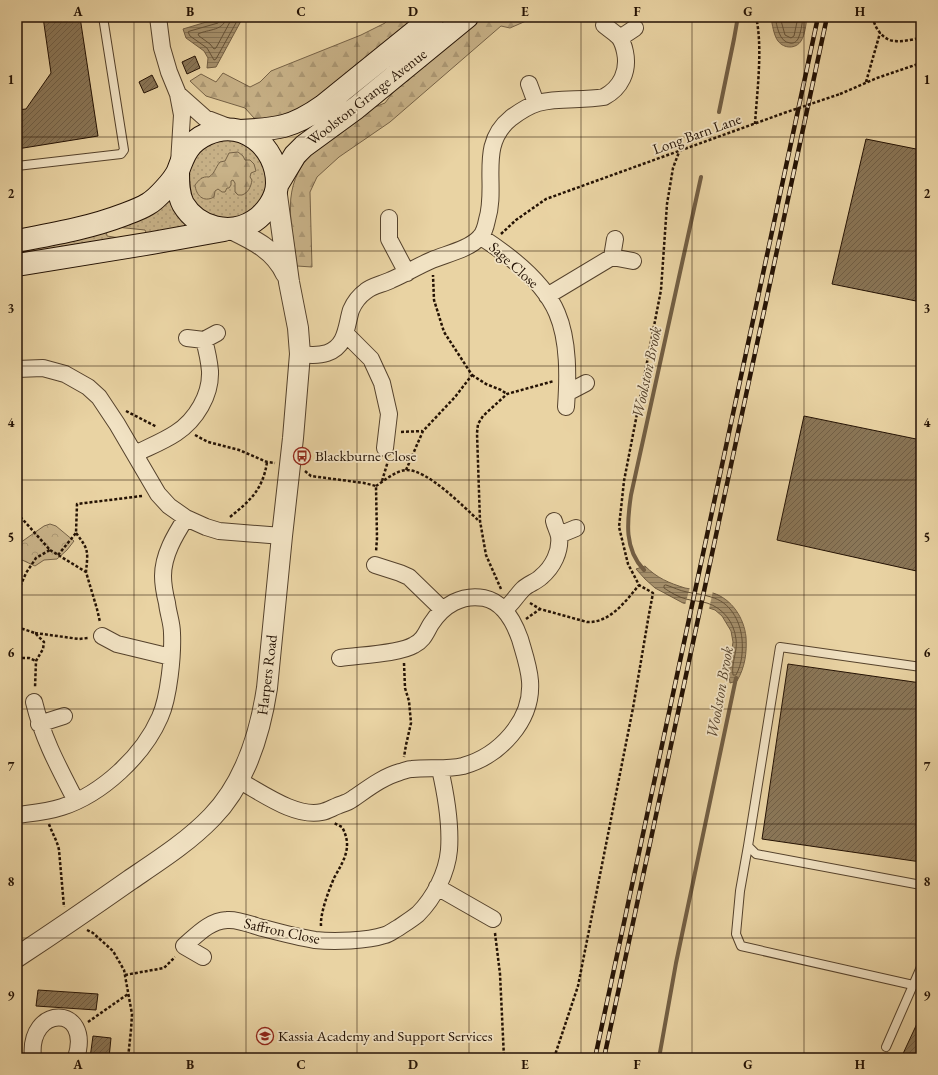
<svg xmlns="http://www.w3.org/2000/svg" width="938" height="1075" viewBox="0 0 938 1075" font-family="'EB Garamond',serif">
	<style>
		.grass { fill: url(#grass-dots); stroke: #766246 }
		.forest { fill: url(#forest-firs); stroke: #766246 }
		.park { fill: url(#park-crowns); stroke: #766246 }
		.water { fill: url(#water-rules); stroke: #725e43 }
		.pier { fill: #e9d3a3 }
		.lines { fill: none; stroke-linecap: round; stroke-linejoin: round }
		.shore { stroke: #655238; stroke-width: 1 }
		.stream { stroke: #725e43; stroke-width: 4 }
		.building { fill: url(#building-hatch); stroke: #241204 }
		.service-casing { stroke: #55422c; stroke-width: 10 }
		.minor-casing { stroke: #55422c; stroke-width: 18 }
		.tertiary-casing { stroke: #55422c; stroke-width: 22 }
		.secondary-casing { stroke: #241204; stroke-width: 24 }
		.path { stroke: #241204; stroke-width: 2.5; stroke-dasharray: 3 2; stroke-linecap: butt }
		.service { stroke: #f1e2c3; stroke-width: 8 }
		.minor { stroke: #f1e2c3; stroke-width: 16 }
		.tertiary { stroke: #f1e2c3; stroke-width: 20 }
		.secondary { stroke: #f1e2c3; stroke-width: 22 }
		.rail-casing { stroke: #241204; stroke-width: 4.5 }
		.rail { stroke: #f1e2c3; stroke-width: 3; stroke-dasharray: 9; stroke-linecap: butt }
		.path-bridge { stroke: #241204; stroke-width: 2.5; stroke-dasharray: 3 2; stroke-linecap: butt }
		.grid { fill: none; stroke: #241204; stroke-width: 1; stroke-opacity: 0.55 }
		.labels { text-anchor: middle; stroke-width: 3.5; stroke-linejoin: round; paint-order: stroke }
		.street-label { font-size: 15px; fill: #241204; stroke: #f1e2c3 }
		.poi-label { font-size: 15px; fill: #241204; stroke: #f1e2c3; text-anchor: start }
		.water-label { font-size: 16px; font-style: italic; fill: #58452e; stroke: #f1e2c3 }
		.neatline { fill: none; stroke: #241204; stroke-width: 1.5 }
		.grid-label { font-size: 13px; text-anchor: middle; font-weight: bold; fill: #241204 }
	</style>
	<defs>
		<pattern id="grass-dots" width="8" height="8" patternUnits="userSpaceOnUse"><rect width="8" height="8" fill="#c8b288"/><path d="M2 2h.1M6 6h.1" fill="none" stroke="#ac9874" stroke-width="1.8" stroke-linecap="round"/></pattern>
		<pattern id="forest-firs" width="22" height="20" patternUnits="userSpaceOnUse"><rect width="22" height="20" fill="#c8b288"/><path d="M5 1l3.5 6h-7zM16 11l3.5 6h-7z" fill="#ac9874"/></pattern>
		<pattern id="park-crowns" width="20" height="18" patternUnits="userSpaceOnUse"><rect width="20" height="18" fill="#c8b288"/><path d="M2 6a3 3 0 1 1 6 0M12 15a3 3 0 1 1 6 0" fill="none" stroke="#ac9874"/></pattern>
		<pattern id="water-rules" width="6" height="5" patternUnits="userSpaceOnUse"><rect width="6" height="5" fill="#a6916d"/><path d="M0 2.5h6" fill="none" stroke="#877557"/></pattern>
		<pattern id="building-hatch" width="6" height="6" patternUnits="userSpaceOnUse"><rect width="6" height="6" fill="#8a7657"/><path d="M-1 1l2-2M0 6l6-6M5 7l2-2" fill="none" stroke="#715f46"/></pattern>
	</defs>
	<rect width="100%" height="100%" fill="#e9d3a3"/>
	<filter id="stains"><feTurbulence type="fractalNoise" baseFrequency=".005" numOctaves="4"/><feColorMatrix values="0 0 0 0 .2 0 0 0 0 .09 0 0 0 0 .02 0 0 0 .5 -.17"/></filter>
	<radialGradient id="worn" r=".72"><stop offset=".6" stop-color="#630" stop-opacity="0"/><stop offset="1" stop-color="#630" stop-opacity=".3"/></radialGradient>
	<!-- grass -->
	<path class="grass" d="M187 180a40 40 0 1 1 80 0a40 40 0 1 1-80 0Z
		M 172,193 L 193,224 L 148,237 L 145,230 L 116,227 Z
		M 106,229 L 107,236 L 133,240 L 17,259 L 17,251 Z"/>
	<!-- forest -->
	<path class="forest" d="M 391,17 L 419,17 L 309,105 L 273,119 L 254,118 L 245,108 L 206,96 L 190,81 L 201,74 L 216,82 L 223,73 L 250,87 L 260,82 L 271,71 L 361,35 L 385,23 Z
		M 479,17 L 526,17 L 526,21 L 510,28 L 501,26 L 390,122 L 339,157 L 317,177 L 310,192 L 312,267 L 297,266 C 292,223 279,187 313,152 L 372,108 L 385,103 L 397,87 L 409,80 L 410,73 Z
		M 238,152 L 243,156 L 245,160 L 250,160 L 254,164 L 256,171 L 251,173 L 250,177 L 252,180 C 251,187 248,193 242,195 L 238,195 L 235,192 L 235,183 L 233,180 L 231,181 L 231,185 L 229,188 L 227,188 L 225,192 L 222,192 L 218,189 L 215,191 L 214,197 C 203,203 196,195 195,185 C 199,180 202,176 209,177 C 215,173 215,168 220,162 L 225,161 L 229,153 Z"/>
	<!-- park -->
	<path class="park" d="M 50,524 L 56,526 L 74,541 L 67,550 L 57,559 L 44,560 L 35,566 L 20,559 L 17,559 L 17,545 L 44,526 Z"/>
	<!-- water -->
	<path class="water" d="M 223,17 L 240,17 L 241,21 L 216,67 L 207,68 L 208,58 L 204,51 L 186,38 L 183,29 Z
		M 771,17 L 807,17 C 806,24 805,35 801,41 C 796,49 784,49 778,41 C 774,36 772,24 771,17 Z
		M 645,566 C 657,578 669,583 685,588 C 694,590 704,590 713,593 C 732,599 744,618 746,637 C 747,653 745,667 737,681 L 730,683 L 728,668 L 731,656 L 733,642 L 731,631 L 722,616 L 715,610 L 706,607 L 683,603 L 655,588 L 645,579 L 636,569 Z"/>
	<!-- pier -->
	<path class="pier" d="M 690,587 L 713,591 L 709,609 L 685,605 Z"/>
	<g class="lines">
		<!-- shore -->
		<path class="shore" d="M 220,17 L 220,20 L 218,23 L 190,31 L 188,32 L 190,36 L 207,48 L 214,60 L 216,59 L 237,21 L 237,17
			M 226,17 C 225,31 208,29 198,34 L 199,36 L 210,44 L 214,49 L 216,48 L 231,20 L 232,17
			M 775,17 C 777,26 779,42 790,43 C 793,44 796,42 798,39 C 801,33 802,24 803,17
			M 780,17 L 785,35 L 791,38 L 794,36 L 798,17
			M 666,585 C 673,587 680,591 687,592 C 695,594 703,594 711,597 C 730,602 740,620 742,639 C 743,651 742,664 736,675 L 733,675 C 731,663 738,651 736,639 C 734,622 723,608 707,603 C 700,601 693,601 686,599 C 678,597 670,592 664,588 L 664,586 Z"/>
		<!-- stream -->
		<path class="stream" d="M 719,112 L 734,39 L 737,22 L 736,17
			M 644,570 C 624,549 627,522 631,495 L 701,177
			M 659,1058 L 676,963 L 736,678"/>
	</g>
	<!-- building -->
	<path class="building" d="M 43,17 L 80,17 L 98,136 L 17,149 L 17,110 L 26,109 L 51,73 Z
		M 195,56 L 200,68 L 187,74 L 182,62 Z
		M 152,75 L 158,87 L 144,93 L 139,82 Z
		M 866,139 L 921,150 L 921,302 L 832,284 Z
		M 804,416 L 921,440 L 921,572 L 777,540 Z
		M 788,664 L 921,683 L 921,862 L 762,839 Z
		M 38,990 L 98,994 L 96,1010 L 36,1006 Z
		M 921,1015 L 921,1058 L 901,1058 Z
		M 93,1036 L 111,1038 L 109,1058 L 90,1058 Z"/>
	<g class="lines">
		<!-- service casing -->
		<g class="service-casing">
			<path id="service" d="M 17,166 L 121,154 L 124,150 L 103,17
				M 921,667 L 780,647 L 748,846 L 756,854 L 921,885
				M 748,846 L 740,891 L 736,934 L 741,946 L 913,985
				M 886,1047 L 921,967"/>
		</g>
		<!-- minor casing -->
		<g class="minor-casing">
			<path id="minor" d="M 158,17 L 162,48 L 169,72 L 178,94 L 182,115 L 179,163
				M 620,38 L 635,28
				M 529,84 L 536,103
				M 178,94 L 205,118 L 231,128
				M 389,218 L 389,239 L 407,273
				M 481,237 C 509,255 544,282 557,313 C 569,341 568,378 566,407
				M 612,257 L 615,239
				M 547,296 L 612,257 L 633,261
				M 346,334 L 371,359 L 382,383 L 389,414 L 385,448
				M 187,338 L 204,340 L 217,333
				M 300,354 C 308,355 318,356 327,353 C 347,346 346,326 351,310 C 354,303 359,296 366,291 C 372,286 383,284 391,280 C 405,274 418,266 432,260 C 446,254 470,249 480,237 C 484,233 486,225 487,220 C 498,185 477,145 511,118 C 519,112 528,106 538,103 C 559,97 582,101 604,97 C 621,88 629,71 625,52 C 624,47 622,41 619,37 C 615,33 609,29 604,25
				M 17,369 L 43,368 L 65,374 L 88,387 L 99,397 L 117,424 L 158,494 L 169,506 L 186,518 L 206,527 L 219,531 L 282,536
				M 567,393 L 586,383
				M 135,454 C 149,447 164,441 176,433 C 196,420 211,395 210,371 C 209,360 207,351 204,340
				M 559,535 L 576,528
				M 375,565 L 400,573 L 409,577 L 442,609
				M 504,610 C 512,604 516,596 523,589 C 528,584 536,582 541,577 C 553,567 561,551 559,536 C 558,531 555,526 554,521
				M 102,636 L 117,644 L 171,657
				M 34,702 C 43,739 59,768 76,801
				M 39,724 L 64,716
				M 238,780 C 261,792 295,818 322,812 C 327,811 332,808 337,806 C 341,804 347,803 351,800 C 366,790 382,777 400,772 C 404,771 408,769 412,769 C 429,767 446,770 463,766 C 499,756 533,721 530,681 C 529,667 524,653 520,639 C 514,622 504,602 484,598 C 462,594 443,605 431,624 C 426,632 424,640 414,645 C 399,654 360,655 340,658
				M 17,815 C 32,813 47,812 62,807 C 102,794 143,756 160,717 C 169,697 173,655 172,633 C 172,623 168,613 167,603 C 165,595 163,585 163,576 C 163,555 175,535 186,518
				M 437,887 L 493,919
				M 203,957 L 184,946 C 197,935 209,921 227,920 C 237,919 250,924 259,927 C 278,932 296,937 315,940 C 334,942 367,941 385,935 C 389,934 394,930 398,928 C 404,924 412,919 418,914 C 434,898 447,873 449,850 C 451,823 446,795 440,769
				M 33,1058 C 27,1004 93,1004 76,1058"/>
		</g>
		<!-- tertiary casing -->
		<g class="tertiary-casing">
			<path id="tertiary" d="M 231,229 C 254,240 275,250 286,274
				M 17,957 C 55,932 93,906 130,880 C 158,861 188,842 212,817 C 245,783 260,734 267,688 L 282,536 L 293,438 L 300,354 L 298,328 L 289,282 L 276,188"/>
		</g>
		<!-- secondary casing -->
		<g class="secondary-casing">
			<path id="secondary" d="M 240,131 C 277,129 292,128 323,106 L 433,17
				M 277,185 L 295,155 L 304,146 L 356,108 L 467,17
				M 17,241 C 53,234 89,228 123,215 C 131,212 140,209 148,204 C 157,199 174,180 178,171 C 184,154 189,142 207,134 C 242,118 277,146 277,183 C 277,198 266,213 254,221 C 231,236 198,229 183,204 C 178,194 178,183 178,172
				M 17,265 L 152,243 L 224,230"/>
		</g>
		<!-- path -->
		<path class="path" d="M 873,17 C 874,28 884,41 895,41 C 904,42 913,39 921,38
			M 866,82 L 880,33
			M 840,94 L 877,78 L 921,63
			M 755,124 C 757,92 763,47 756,17
			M 501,234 L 516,220 L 546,199 L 784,113
			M 472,375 L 486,384 L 501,390 L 507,394
			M 126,411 L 157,427
			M 401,432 L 422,431
			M 195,435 L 208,442 L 239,450 L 267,462 L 275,463
			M 406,470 L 423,431 L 455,397 L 472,375 L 444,332 L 434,300 L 433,275
			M 305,471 L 311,476 L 364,483 L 376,486 L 377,538 L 376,552
			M 382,481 L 388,461
			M 376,486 C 384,481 395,471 406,470 C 427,469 464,507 479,521
			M 17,513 L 50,550 L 36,558 L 26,573 L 19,589 L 19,610 L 17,612
			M 230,517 C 251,500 263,489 267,462
			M 76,533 C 89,550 88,551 86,572
			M 50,550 L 86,572 L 97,609 L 100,622
			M 58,555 L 76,533 L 77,504 L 142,496
			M 501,589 L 486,555 L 480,521 L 477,433 L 478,424 L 483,416 L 507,394 L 554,381
			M 530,603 L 540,609 L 587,622 C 610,623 625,602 639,585
			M 526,619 L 540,609
			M 17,627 L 35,633 L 44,642 L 43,649 L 36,661 L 35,688
			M 35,633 L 79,639 L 88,638
			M 17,658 L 29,658 L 36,661
			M 404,663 L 405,688 L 409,701 L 411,723 L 406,745 L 404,757
			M 49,824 C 52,833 57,840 59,850 L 64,907
			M 321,926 C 320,913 329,890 334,878 C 344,860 353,847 342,827 L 334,823
			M 87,930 L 93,933 L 113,951 L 124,970 L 132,1014 L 131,1030 L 128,1058
			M 495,933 L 500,974 L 504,1058
			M 125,975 L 164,968 L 175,957
			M 88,1022 L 128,994
			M 554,1058 L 578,986 L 633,708 L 649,614 L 653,593 L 639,585 L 628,564 L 619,527 L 624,481 L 661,290 L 667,204 L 673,168 L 679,152"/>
		<!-- service -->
		<use href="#service" class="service"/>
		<!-- minor -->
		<use href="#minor" class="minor"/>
		<!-- tertiary -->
		<use href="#tertiary" class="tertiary"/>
		<!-- secondary -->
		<use href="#secondary" class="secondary"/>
		<!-- rail casing -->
		<g class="rail-casing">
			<path id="rail" d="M 595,1058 L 818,17
				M 604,1058 L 827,17"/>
		</g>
		<!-- rail -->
		<use href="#rail" class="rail"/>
		<!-- path-bridge -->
		<path class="path-bridge" d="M 784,113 L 840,94"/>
	</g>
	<!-- grid -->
	<path class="grid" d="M 134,17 L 134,1058M 246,17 L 246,1058M 357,17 L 357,1058M 469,17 L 469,1058M 581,17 L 581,1058M 692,17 L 692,1058M 804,17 L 804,1058M 17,137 L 921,137M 17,251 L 921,251M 17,366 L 921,366M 17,480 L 921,480M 17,595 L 921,595M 17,709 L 921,709M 17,824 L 921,824M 17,938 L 921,938"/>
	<!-- icons -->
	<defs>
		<g id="bus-ring" transform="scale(0.9)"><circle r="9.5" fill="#f1e2c3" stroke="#8f2418" stroke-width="1.5"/><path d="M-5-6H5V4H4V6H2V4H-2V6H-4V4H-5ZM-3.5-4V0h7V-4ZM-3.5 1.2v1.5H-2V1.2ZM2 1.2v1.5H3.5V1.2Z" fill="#8f2418"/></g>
		<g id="school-ring" transform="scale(0.9)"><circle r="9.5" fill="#f1e2c3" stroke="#8f2418" stroke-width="1.5"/><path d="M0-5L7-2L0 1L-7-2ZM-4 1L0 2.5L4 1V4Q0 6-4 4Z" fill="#8f2418"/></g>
	</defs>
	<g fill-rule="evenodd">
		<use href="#bus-ring" x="302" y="456"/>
		<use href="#school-ring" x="265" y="1036"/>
	</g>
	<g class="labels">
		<!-- street labels -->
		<g class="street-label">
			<text transform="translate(367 97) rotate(-38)" y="5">Woolston Grange Avenue</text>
			<text transform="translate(697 134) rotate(-20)" y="5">Long Barn Lane</text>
			<text transform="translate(514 265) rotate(42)" y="5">Sage Close</text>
			<text transform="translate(267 675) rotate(-83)" y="5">Harpers Road</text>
			<text transform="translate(282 931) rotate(12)" y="5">Saffron Close</text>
		</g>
		<!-- poi labels -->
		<g class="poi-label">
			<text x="315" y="461">Blackburne Close</text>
			<text x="278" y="1041">Kassia Academy and Support Services</text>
		</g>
		<!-- water labels -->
		<g class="water-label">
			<text transform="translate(646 372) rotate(-78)" y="6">Woolston Brook</text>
			<text transform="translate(719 692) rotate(-80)" y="6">Woolston Brook</text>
		</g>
	</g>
	<!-- margin -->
	<rect width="938" height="1075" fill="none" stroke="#e9d3a3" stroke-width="44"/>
	<rect x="22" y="22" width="894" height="1031" class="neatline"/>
	<g class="grid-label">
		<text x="78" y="16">A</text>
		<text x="190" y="16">B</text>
		<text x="301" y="16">C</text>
		<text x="413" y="16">D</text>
		<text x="525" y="16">E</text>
		<text x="637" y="16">F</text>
		<text x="748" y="16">G</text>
		<text x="860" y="16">H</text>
		<text x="11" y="84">1</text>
		<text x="927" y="84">1</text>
		<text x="11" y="198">2</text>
		<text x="927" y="198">2</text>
		<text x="11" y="313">3</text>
		<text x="927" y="313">3</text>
		<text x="11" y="427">4</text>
		<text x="927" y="427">4</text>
		<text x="11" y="542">5</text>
		<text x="927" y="542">5</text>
		<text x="11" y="657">6</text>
		<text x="927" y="657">6</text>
		<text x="11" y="771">7</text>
		<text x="927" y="771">7</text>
		<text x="11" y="886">8</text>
		<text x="927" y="886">8</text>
		<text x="11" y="1000">9</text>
		<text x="927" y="1000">9</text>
		<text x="78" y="1069">A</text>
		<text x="190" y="1069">B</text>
		<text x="301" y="1069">C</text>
		<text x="413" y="1069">D</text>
		<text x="525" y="1069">E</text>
		<text x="637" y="1069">F</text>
		<text x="748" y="1069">G</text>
		<text x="860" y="1069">H</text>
	</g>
	<rect width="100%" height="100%" filter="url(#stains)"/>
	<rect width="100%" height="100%" fill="url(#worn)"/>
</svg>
